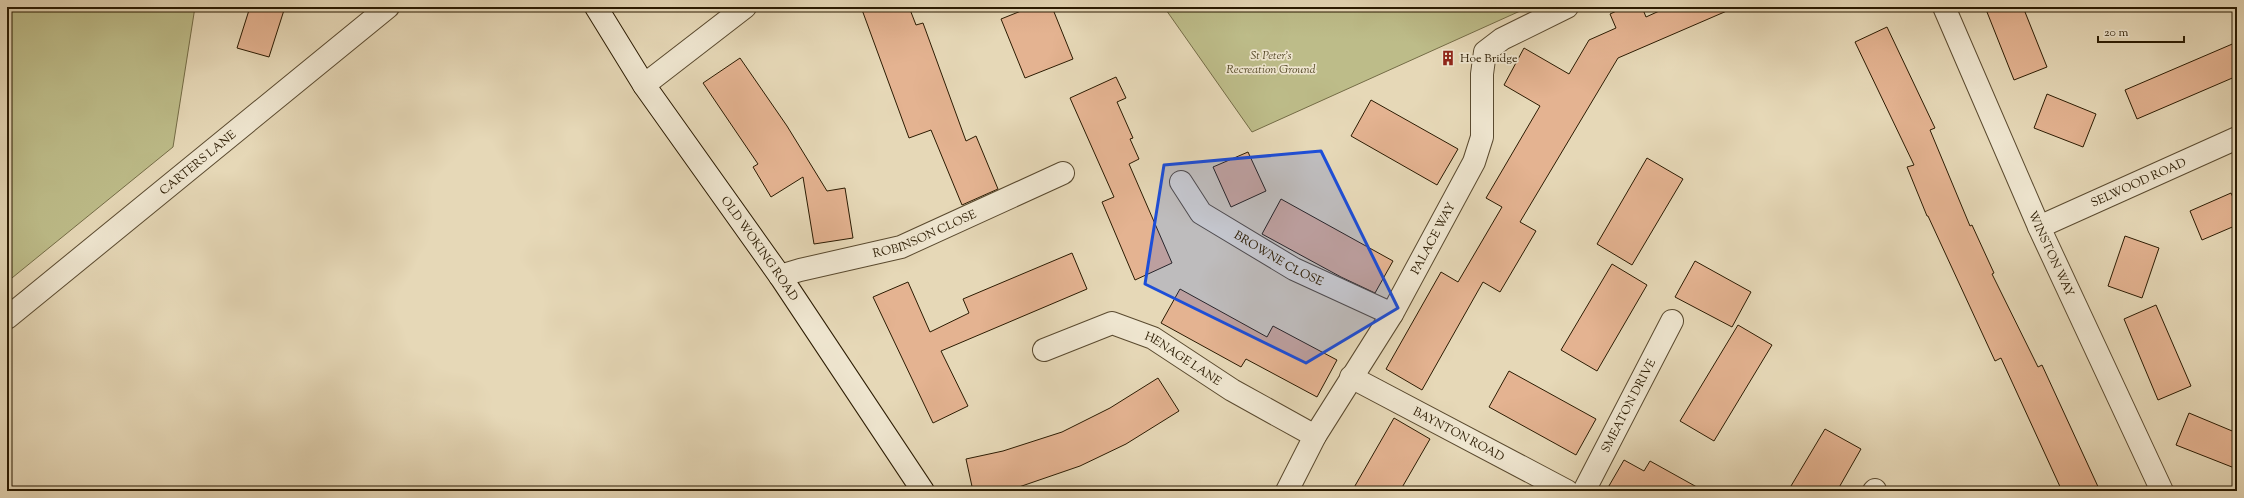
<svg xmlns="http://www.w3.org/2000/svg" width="2244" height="498" viewBox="0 0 2244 498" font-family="'Sorts Mill Goudy',serif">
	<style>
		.green { fill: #bdbc89; stroke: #746c46 }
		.building { fill: #e4b391; stroke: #2b1b02 }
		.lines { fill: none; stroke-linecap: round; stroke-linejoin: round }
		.minor-casing { stroke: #5a4a2f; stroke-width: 24 }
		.secondary-casing { stroke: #2b1b02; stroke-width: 24 }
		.minor { stroke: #efe6d0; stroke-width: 22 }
		.secondary { stroke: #efe6d0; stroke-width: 22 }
		.marked { fill: #1d4ed8; fill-opacity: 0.2; stroke: #1d4ed8; stroke-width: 3; stroke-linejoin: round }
		.labels { text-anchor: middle; stroke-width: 3.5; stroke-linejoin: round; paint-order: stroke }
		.park-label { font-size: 12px; font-style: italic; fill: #574b2a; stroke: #efe6d0 }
		.poi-label { font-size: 12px; fill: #2b1b02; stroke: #efe6d0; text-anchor: start }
		.street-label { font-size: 12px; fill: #2b1b02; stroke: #efe6d0 }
	</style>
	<rect width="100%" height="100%" fill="#e6d8b7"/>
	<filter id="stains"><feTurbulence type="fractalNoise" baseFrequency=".005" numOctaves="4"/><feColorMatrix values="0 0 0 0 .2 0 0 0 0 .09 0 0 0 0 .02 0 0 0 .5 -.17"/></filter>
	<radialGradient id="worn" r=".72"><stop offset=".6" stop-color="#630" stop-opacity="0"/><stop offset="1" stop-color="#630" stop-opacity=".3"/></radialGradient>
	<!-- green -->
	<path class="green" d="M 7,7 L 195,7 L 173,147 L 7,282 Z
		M 1164,7 L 1529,7 L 1252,132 Z"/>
	<!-- building -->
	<path class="building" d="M 250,7 L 285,7 L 269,57 L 237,48 Z
		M 861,7 L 909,7 L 916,25 L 923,23 L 966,141 L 976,136 L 998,189 L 962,205 L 931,130 L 909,138 Z
		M 1031,7 L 1052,7 L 1073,59 L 1025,78 L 1001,19 Z
		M 1625,7 L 1642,7 L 1646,17 L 1668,7 L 1736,7 L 1618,58 L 1520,222 L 1536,231 L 1500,292 L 1483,282 L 1422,390 L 1386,369 L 1441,272 L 1458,282 L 1502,207 L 1486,198 L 1540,106 L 1504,85 L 1524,48 L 1569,74 L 1589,40 L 1616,28 L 1610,14 Z
		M 1985,7 L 2023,7 L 2047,67 L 2014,80 Z
		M 1887,27 L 1935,128 L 1930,130 L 1970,226 L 1972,225 L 1994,273 L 1992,274 L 2038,367 L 2042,365 L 2100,491 L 2062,491 L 2001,358 L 1995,361 L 1928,216 L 1927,216 L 1907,167 L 1914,165 L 1855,42 Z
		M 2237,42 L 2237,76 L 2137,119 L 2125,90 Z
		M 740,58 L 787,126 L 827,191 L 845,188 L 853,238 L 814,244 L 803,177 L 771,197 L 753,167 L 758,164 L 703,83 Z
		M 1116,77 L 1126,98 L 1117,102 L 1133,138 L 1130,139 L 1139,159 L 1129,164 L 1172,263 L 1135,280 L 1102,202 L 1114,197 L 1070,98 Z
		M 2047,94 L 2096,114 L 2083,147 L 2034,128 Z
		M 1371,100 L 1458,149 L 1437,185 L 1351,136 Z
		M 1248,152 L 1266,191 L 1231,207 L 1213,167 Z
		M 1647,158 L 1683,179 L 1632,265 L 1597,244 Z
		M 2231,193 L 2237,206 L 2237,225 L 2202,240 L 2190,211 Z
		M 1281,199 L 1393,261 L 1375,293 L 1341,277 L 1262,234 Z
		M 2125,236 L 2159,248 L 2142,298 L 2108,286 Z
		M 1072,253 L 1087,289 L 941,351 L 968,406 L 933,423 L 873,297 L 908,282 L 930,332 L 969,313 L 963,299 Z
		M 1695,261 L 1751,292 L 1732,327 L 1675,297 Z
		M 1612,264 L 1647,285 L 1597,371 L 1561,350 Z
		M 1180,289 L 1267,337 L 1273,326 L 1337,360 L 1317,397 L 1246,359 L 1241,367 L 1161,323 Z
		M 2156,305 L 2191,386 L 2158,400 L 2124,319 Z
		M 1738,325 L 1772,345 L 1714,441 L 1680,421 Z
		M 1509,371 L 1596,419 L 1576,455 L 1489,407 Z
		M 1158,378 L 1179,411 L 1126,444 L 1080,466 L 1016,488 L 1002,491 L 973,491 L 966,459 L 1003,451 L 1062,432 L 1110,408 Z
		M 2189,413 L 2237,433 L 2237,469 L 2176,445 Z
		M 1394,418 L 1430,439 L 1400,491 L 1352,491 Z
		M 1825,429 L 1861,449 L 1837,491 L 1788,491 Z
		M 1624,460 L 1644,471 L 1650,461 L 1704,491 L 1606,491 Z"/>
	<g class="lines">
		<!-- minor casing -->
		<g class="minor-casing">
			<g id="minor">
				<path id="s1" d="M 1944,7 L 2039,227 L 2162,491"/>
				<path d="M 644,85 L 745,7"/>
				<path id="s2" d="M 1181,182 L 1201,213 L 1294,269 L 1392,314"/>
				<path id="s3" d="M 2039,227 L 2237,138"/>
				<path id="s4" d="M 780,276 L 800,270 L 901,247 L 1063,173"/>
				<path id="s5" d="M 7,318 L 388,7"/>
				<path id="s6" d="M 1044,350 L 1112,323 L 1153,338 L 1232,390 L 1315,436"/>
				<path id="s7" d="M 1351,377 L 1567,491"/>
				<path id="s8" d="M 1287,491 L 1315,436 L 1392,314 L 1474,162 L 1482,137 L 1482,74 L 1485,52 L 1502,39 L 1567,7"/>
				<path id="s9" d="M 1584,491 L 1672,321"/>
				<path d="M 1874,491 L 1875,490"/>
			</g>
		</g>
		<!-- secondary casing -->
		<g class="secondary-casing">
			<g id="secondary">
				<path id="s10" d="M 596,7 L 644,85 L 780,276 L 923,491"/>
			</g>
		</g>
		<!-- minor -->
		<use href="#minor" class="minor"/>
		<!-- secondary -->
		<use href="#secondary" class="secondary"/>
	</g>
	<!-- marked area -->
	<path class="marked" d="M 1321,151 L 1398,308 L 1306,363 L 1145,284 L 1164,165 Z"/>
	<!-- icons -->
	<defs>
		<g id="building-bare" transform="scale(1.2)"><path d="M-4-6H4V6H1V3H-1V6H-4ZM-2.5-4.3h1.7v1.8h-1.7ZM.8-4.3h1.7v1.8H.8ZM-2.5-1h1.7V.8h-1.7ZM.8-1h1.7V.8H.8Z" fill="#8f2418" stroke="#efe6d0" stroke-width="2.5" paint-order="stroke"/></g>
	</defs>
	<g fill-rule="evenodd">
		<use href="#building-bare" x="1448" y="58"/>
	</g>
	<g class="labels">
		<!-- park labels -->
		<g class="park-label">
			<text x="1271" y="59">St Peter's<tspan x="1271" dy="14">Recreation Ground</tspan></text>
		</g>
		<!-- poi labels -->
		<g class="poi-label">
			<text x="1460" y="62">Hoe Bridge</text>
		</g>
		<!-- street labels -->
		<g class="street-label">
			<text dy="4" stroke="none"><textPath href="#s5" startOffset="246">CARTERS LANE</textPath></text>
			<text dy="4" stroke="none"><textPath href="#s3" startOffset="109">SELWOOD ROAD</textPath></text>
			<text dy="4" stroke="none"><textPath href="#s4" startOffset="151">ROBINSON CLOSE</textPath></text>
			<text dy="4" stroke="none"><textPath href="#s8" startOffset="292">PALACE WAY</textPath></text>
			<text dy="4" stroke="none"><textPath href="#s10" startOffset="292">OLD WOKING ROAD</textPath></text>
			<text dy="4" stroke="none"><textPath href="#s1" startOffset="269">WINSTON WAY</textPath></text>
			<text dy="4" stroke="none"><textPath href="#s2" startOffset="127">BROWNE CLOSE</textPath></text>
			<text dy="4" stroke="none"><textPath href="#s6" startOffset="153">HENAGE LANE</textPath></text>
			<text dy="4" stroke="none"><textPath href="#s9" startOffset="96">SMEATON DRIVE</textPath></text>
			<text dy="4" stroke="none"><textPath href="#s7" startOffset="122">BAYNTON ROAD</textPath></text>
		</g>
	</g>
	<!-- margin -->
	<rect width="2244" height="498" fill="none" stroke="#e6d8b7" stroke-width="24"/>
	<rect x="8" y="8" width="2228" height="482" fill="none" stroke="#2b1b02" stroke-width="2"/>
	<rect x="12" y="12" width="2220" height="474" fill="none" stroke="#2b1b02"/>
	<!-- scale -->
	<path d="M2098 36v6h86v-6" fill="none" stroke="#2b1b02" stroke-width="2"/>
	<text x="2104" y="36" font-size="12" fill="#2b1b02" stroke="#efe6d0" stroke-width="3" paint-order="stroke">20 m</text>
	<rect width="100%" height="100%" filter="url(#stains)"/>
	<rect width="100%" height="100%" fill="url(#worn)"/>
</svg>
